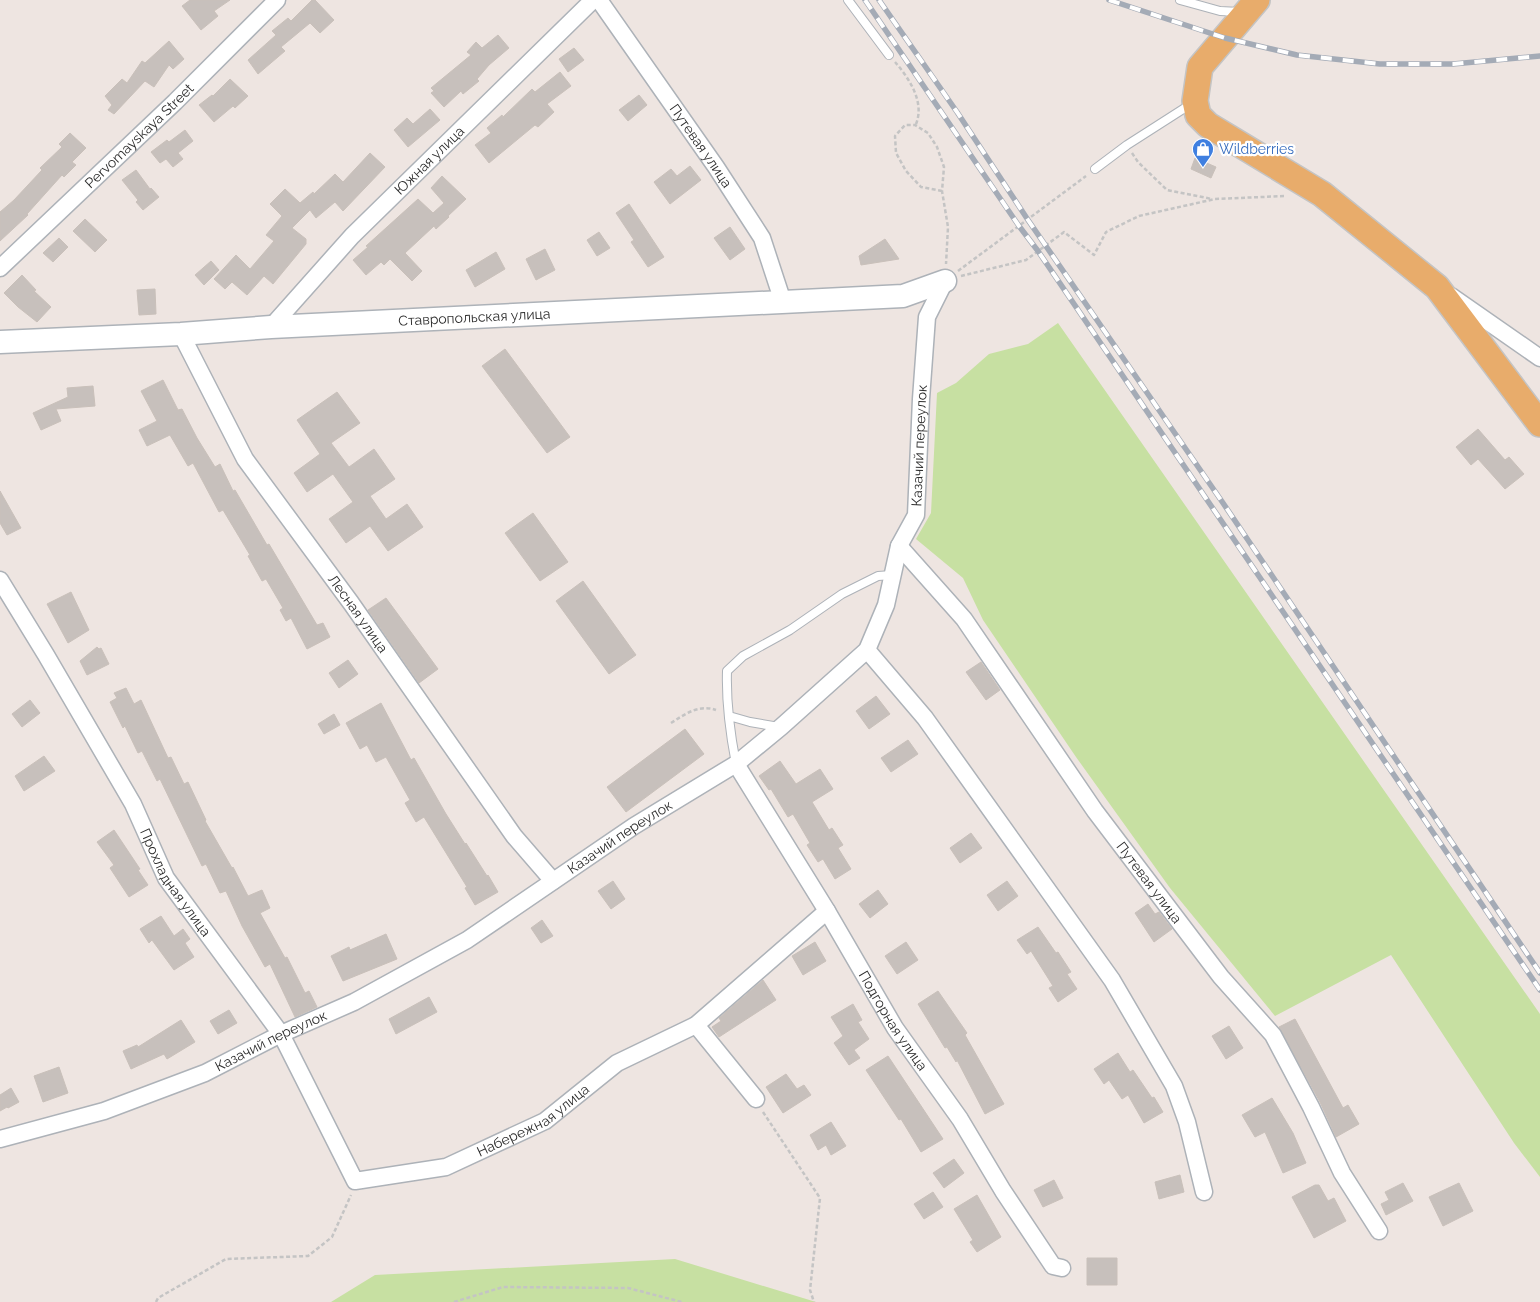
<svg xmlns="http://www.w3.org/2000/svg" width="1540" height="1302" viewBox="0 0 1540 1302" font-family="Raleway,sans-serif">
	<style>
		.green { fill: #c7e0a2 }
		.building { fill: #c7c0bc; stroke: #c9c0ba }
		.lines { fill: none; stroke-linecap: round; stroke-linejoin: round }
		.lane-casing { stroke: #adb2b8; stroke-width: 10 }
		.street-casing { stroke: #adb2b8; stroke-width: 19 }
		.secondary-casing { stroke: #adb2b8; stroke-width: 25 }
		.primary-casing { stroke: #c4c4c4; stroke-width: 28 }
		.path { stroke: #c4c4c4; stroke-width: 2.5; stroke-dasharray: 4 2.5; stroke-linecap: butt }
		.lane { stroke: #fff; stroke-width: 8 }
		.street { stroke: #fff; stroke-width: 16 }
		.secondary { stroke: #fff; stroke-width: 22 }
		.primary { stroke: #e8ac6b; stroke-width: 25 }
		.rail-casing { stroke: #a4abb6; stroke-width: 5.5 }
		.rail { stroke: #fff; stroke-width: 4; stroke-dasharray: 11; stroke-linecap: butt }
		.labels { text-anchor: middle; stroke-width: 4.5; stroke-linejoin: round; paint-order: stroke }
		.street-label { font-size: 14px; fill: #2d2d2d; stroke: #fff }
		.shop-label { font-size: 14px; fill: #366cbe; stroke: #fff; text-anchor: start }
	</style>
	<rect width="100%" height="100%" fill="#eee5e1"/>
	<!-- green -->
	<path class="green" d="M 1058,323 L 1540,1014 L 1540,1177 L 1514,1143 L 1391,955 L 1275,1016 L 1170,888 L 1076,757 L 983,620 L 963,578 L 916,539 L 931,513 L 937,393 L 956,383 L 989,354 L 1028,344 Z
		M 675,1259 L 816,1302 L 331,1302 L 375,1275 Z"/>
	<!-- building -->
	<path class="building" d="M 190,0 L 230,0 L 214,11 L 218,16 L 201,30 L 182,6 Z
		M 312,0 L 315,0 L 334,20 L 320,33 L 310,23 L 281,47 L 285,51 L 258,74 L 248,60 L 276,35 L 272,31 L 288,18 L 291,21 Z
		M 498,35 L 509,48 L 489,65 L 477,79 L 479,81 L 463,94 L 461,91 L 444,107 L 431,93 L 434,91 L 431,88 L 471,55 L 467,52 L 476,42 L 482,48 Z
		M 169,41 L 184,59 L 173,69 L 169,65 L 154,87 L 145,81 L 114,114 L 108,110 L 112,105 L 105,96 L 122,79 L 127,83 L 142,61 L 145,63 Z
		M 574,48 L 584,60 L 568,72 L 559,59 Z
		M 560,72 L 571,86 L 547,104 L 554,112 L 538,127 L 535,125 L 489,163 L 475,145 L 491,133 L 487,128 L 502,115 L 503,117 L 532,89 L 535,92 Z
		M 230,79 L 248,96 L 235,108 L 233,106 L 214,122 L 199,105 L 212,95 L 213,96 Z
		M 639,95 L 647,105 L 628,121 L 619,110 Z
		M 430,109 L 440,120 L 408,147 L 394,130 L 407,118 L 413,124 Z
		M 185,130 L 193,141 L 178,153 L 183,159 L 173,167 L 166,159 L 160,163 L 151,152 L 167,140 L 169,142 Z
		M 70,133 L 86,148 L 72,162 L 76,165 L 64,177 L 62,175 L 27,214 L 28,215 L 0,241 L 0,212 L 14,200 L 42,170 L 40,168 L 62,147 L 59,144 Z
		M 370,153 L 385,167 L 343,211 L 335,202 L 316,218 L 310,210 L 292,228 L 306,239 L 306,244 L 273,284 L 264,276 L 247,295 L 232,282 L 225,289 L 214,279 L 236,255 L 250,269 L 274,241 L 266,235 L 282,216 L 270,204 L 285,189 L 300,203 L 313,192 L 314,194 L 335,174 L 343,182 Z
		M 1195,158 L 1216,167 L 1211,178 L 1191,169 Z
		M 690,166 L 701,180 L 670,204 L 654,182 L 671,169 L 677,176 Z
		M 136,170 L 150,189 L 151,188 L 159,197 L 143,210 L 136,202 L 138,200 L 122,180 Z
		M 442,176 L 466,199 L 448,216 L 449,217 L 436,229 L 434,226 L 405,253 L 422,271 L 412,281 L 390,259 L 384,265 L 381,262 L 366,275 L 353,260 L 368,247 L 366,246 L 418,199 L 433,213 L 444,203 L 431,188 Z
		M 629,204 L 664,257 L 648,267 L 631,242 L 634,240 L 616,213 Z
		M 85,219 L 107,240 L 95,252 L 73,231 Z
		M 730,227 L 745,249 L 730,260 L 714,238 Z
		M 599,232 L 610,248 L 597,256 L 587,240 Z
		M 59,238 L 68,247 L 53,262 L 43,253 Z
		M 885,239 L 899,259 L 861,265 L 859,256 Z
		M 545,249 L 555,270 L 536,280 L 526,259 Z
		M 496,252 L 505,269 L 475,287 L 466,270 Z
		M 211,261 L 219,270 L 204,285 L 195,275 Z
		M 22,275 L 36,290 L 34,291 L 51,307 L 37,322 L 18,307 L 4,293 Z
		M 155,289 L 156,314 L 139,315 L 137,290 Z
		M 505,349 L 570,437 L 547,453 L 482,366 Z
		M 163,380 L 178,410 L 182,409 L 197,438 L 215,467 L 220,464 L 233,491 L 235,490 L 267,545 L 269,544 L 317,625 L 323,623 L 330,637 L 307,649 L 291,618 L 286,621 L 280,610 L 283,608 L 266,579 L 262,581 L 248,556 L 250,555 L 223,510 L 219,512 L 193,463 L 188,466 L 170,435 L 147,446 L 139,430 L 157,421 L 141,391 Z
		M 93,386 L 95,406 L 56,409 L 61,421 L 41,430 L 33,413 L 68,397 L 67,388 Z
		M 337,392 L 360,423 L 331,443 L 349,467 L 374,449 L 395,479 L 370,496 L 386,519 L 407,504 L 423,527 L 388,551 L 370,526 L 346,543 L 329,519 L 353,502 L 333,474 L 307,492 L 294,473 L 320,454 L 297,420 Z
		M 1478,429 L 1505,460 L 1509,457 L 1524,474 L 1505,489 L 1478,459 L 1471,465 L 1456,447 Z
		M 0,491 L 21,528 L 7,535 L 0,523 Z
		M 533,513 L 568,562 L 540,581 L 505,533 Z
		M 583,581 L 636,655 L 609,674 L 556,601 Z
		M 71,592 L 89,630 L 68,643 L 47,604 Z
		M 386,598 L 438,669 L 419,683 L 368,610 Z
		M 97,647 L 99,649 L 101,648 L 109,664 L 87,675 L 80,661 Z
		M 348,660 L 358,674 L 339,688 L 329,673 Z
		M 981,662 L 1000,690 L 986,700 L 966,672 Z
		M 126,688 L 134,704 L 141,700 L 168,758 L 171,757 L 184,784 L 188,782 L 206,820 L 205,821 L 232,868 L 233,867 L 248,896 L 262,890 L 270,908 L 260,913 L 285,958 L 287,957 L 305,993 L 309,991 L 317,1007 L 295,1017 L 270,964 L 265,967 L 242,926 L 226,891 L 220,893 L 206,864 L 202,866 L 160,779 L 157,781 L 142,751 L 138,753 L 125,726 L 123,728 L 110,702 L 117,698 L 114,693 Z
		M 876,696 L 890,714 L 869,729 L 856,711 Z
		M 30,700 L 40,713 L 22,727 L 12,714 Z
		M 381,703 L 411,760 L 414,758 L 446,814 L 465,844 L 466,843 L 487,876 L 488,875 L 498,892 L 475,905 L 465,888 L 467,887 L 424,817 L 416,822 L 405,803 L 410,800 L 386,757 L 376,762 L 367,745 L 360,749 L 346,723 Z
		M 334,714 L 340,725 L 324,734 L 318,724 Z
		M 685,729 L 704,754 L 626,812 L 607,787 Z
		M 908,740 L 918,754 L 891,772 L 881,758 Z
		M 44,756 L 55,771 L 24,791 L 15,776 Z
		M 780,761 L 796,784 L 820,769 L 833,789 L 812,802 L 829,830 L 832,828 L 843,845 L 838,848 L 851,869 L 835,879 L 823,859 L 818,862 L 807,845 L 810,843 L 793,814 L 788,817 L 771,789 L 769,790 L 759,776 Z
		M 114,830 L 140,869 L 138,870 L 148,885 L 129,897 L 110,868 L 114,865 L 97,842 Z
		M 971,833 L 982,848 L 960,863 L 950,848 Z
		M 613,881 L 625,899 L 611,909 L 598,891 Z
		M 1007,881 L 1018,896 L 998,911 L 987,895 Z
		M 878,890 L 888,904 L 870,918 L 859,904 Z
		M 1148,904 L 1155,914 L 1159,912 L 1172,929 L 1154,942 L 1135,913 Z
		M 161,916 L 174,936 L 183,929 L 190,939 L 185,943 L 194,957 L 174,970 L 152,940 L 149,943 L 140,929 Z
		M 542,920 L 553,936 L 541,943 L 531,928 Z
		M 1038,927 L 1056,953 L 1058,952 L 1071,972 L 1067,974 L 1077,989 L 1058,1002 L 1049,988 L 1053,986 L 1031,951 L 1027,954 L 1017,940 Z
		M 386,934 L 397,959 L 343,981 L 331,956 L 349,947 L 350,950 Z
		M 815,942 L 826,961 L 803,975 L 792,956 Z
		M 906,942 L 918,960 L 897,974 L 885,956 Z
		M 763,980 L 776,1000 L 719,1037 L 712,1027 L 721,1021 L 719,1018 Z
		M 938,991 L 967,1033 L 965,1035 L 1004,1104 L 985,1114 L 957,1060 L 956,1062 L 947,1047 L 945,1048 L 918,1004 Z
		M 429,997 L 437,1012 L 396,1034 L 389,1019 Z
		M 853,1004 L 862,1020 L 858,1022 L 869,1039 L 854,1050 L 860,1058 L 849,1065 L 834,1043 L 843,1036 L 831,1017 Z
		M 229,1010 L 237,1023 L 218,1034 L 210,1021 Z
		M 1295,1019 L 1343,1108 L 1348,1105 L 1359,1124 L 1336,1137 L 1320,1102 L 1279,1027 Z
		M 181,1020 L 195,1042 L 167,1059 L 164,1054 L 131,1069 L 123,1051 L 137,1045 L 138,1047 Z
		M 1229,1026 L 1243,1048 L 1226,1059 L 1212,1036 Z
		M 1118,1053 L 1130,1072 L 1133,1070 L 1152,1098 L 1154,1097 L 1163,1112 L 1144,1123 L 1128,1095 L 1122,1099 L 1109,1080 L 1104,1084 L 1094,1069 Z
		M 888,1056 L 943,1139 L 921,1152 L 901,1119 L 899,1120 L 866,1070 Z
		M 59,1067 L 68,1093 L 43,1102 L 34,1076 Z
		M 786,1074 L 797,1089 L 804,1085 L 811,1095 L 783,1113 L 766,1087 Z
		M 11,1088 L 19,1102 L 8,1108 L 7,1107 L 0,1111 L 0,1095 Z
		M 1272,1098 L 1293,1133 L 1306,1163 L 1283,1173 L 1265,1132 L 1255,1137 L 1242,1115 Z
		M 831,1122 L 846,1146 L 831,1155 L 826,1145 L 818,1150 L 810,1135 Z
		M 954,1159 L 964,1173 L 944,1188 L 933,1173 Z
		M 1180,1175 L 1184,1192 L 1159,1199 L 1155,1182 Z
		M 1054,1180 L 1063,1198 L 1043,1207 L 1034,1190 Z
		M 1403,1183 L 1413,1201 L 1386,1215 L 1381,1204 L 1389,1200 L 1385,1192 Z
		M 1459,1183 L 1473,1211 L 1443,1226 L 1429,1197 Z
		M 1315,1185 L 1319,1185 L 1328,1201 L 1334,1198 L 1346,1221 L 1314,1238 L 1292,1197 Z
		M 933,1192 L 943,1207 L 924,1219 L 914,1204 Z
		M 977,1195 L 1001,1237 L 977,1252 L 970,1242 L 973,1240 L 954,1209 Z
		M 1087,1258 L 1117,1258 L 1117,1285 L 1087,1285 Z"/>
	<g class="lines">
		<!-- lane casing -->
		<g class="lane-casing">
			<path id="lane" d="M 848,0 L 889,55
				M 1180,0 L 1220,11 L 1240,12
				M 1095,169 L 1127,145 L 1191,104
				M 729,716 L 750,722 L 779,727
				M 736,764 C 730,733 726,702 727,671 L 743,656 L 790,630 L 842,594 L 878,576 L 892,575"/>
		</g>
		<!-- street casing -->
		<g class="street-casing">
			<g id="street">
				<path id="s1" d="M 599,0 L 716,167 L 762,238 L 783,302"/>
				<path id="s2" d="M 0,268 L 175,102 L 277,0"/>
				<path d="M 1451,296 L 1540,358"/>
				<path id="s3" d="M 271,327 L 352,236 L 593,0"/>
				<path id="s4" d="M 181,334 L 245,459 L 351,603 L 514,836 L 553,881"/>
				<path id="s5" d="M 899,546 L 964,619 L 1095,811 L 1221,977 L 1273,1035 L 1311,1107 L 1342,1173 L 1379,1231"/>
				<path id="s6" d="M 0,580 L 46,655 L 133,804 L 166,878 L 281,1034 L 355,1181 L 446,1167 L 545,1121 L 617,1063 L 696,1025 L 827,911"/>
				<path d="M 867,650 L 925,718 L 1112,980 L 1174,1086 L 1187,1122 L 1204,1192"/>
				<path id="s7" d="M 736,764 L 827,911 L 895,1028 L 960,1119 L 1003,1191 L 1053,1266 L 1062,1268"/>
				<path d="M 696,1025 L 756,1099"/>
				<path id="s8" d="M 0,1139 L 104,1111 L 205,1073 L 281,1034 L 354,1002 L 467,940 L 634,826 L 736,764 L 781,727 L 867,650 L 886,605 L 899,546 L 916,515 L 921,399 L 927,317 L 945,281"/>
			</g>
		</g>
		<!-- secondary casing -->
		<g class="secondary-casing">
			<g id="secondary">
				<path id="s9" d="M 0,342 L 181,334 L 271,327 L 903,296 L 945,281"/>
			</g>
		</g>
		<!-- primary casing -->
		<g class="primary-casing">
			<path id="primary" d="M 1257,0 L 1200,67 L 1195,101 L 1198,115 L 1208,125 L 1322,194 L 1437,287 L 1540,424"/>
		</g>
		<!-- path -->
		<path class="path" d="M 895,62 C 909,78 925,102 916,124
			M 1132,153 L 1138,162 L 1167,190 L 1212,199
			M 942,191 L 921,187 L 906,171 L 896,153 L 895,136 L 905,125 L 915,125 L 928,133 L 937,147 L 944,167 L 942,191 L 948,227 L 946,264
			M 958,271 L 1086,176
			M 961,276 L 1026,260 L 1064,232 L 1094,255 L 1106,232 L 1139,216 L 1215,199 L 1285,196
			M 671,723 C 685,714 699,704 716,710
			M 763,1112 L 820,1198 L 810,1290 L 814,1302
			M 156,1302 L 158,1298 L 226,1259 L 308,1256 L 332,1237 L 351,1195
			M 454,1302 L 503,1287 L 628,1288 L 682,1302"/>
		<!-- lane -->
		<use href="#lane" class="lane"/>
		<!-- street -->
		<use href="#street" class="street"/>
		<!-- secondary -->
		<use href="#secondary" class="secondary"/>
		<!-- primary -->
		<use href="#primary" class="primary"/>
		<!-- rail casing -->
		<g class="rail-casing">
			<path id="rail" d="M 865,0 L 1019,226 L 1038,251 L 1540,990
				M 879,0 L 957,112 L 1028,220 L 1223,503 L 1540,973
				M 1109,0 L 1225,38 L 1297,55 L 1380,64 L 1453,64 L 1540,56"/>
		</g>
		<!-- rail -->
		<use href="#rail" class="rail"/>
	</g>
	<!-- icons -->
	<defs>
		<g id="shop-pin" transform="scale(1.125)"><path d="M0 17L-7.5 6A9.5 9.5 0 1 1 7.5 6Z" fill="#3f7fe0" stroke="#fff"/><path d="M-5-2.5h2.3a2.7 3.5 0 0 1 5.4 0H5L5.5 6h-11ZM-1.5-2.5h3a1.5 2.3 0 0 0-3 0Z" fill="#fff"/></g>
	</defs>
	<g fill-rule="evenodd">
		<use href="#shop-pin" x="1203" y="149"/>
	</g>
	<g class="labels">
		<!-- street labels -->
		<g class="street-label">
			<text dy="5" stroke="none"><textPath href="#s2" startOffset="192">Pervomayskaya Street</textPath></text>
			<text dy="5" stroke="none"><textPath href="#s1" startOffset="178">Путевая улица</textPath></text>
			<text dy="5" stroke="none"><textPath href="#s3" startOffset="230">Южная улица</textPath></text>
			<text dy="5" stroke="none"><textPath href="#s9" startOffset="475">Ставропольская улица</textPath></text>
			<text dy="5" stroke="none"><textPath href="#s8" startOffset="1219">Казачий переулок</textPath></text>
			<text dy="5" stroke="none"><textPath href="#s4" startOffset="332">Лесная улица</textPath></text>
			<text dy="5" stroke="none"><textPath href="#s8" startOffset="694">Казачий переулок</textPath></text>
			<text dy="5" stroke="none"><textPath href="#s6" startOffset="350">Прохладная улица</textPath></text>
			<text dy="5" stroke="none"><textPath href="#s5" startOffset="420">Путевая улица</textPath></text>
			<text dy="5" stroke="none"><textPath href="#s7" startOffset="301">Подгорная улица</textPath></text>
			<text dy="5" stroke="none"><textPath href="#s8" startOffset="289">Казачий переулок</textPath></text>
			<text dy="5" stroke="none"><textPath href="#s6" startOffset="891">Набережная улица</textPath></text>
		</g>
		<!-- shop labels -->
		<g class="shop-label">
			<text x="1219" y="154">Wildberries</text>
		</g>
	</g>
</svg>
